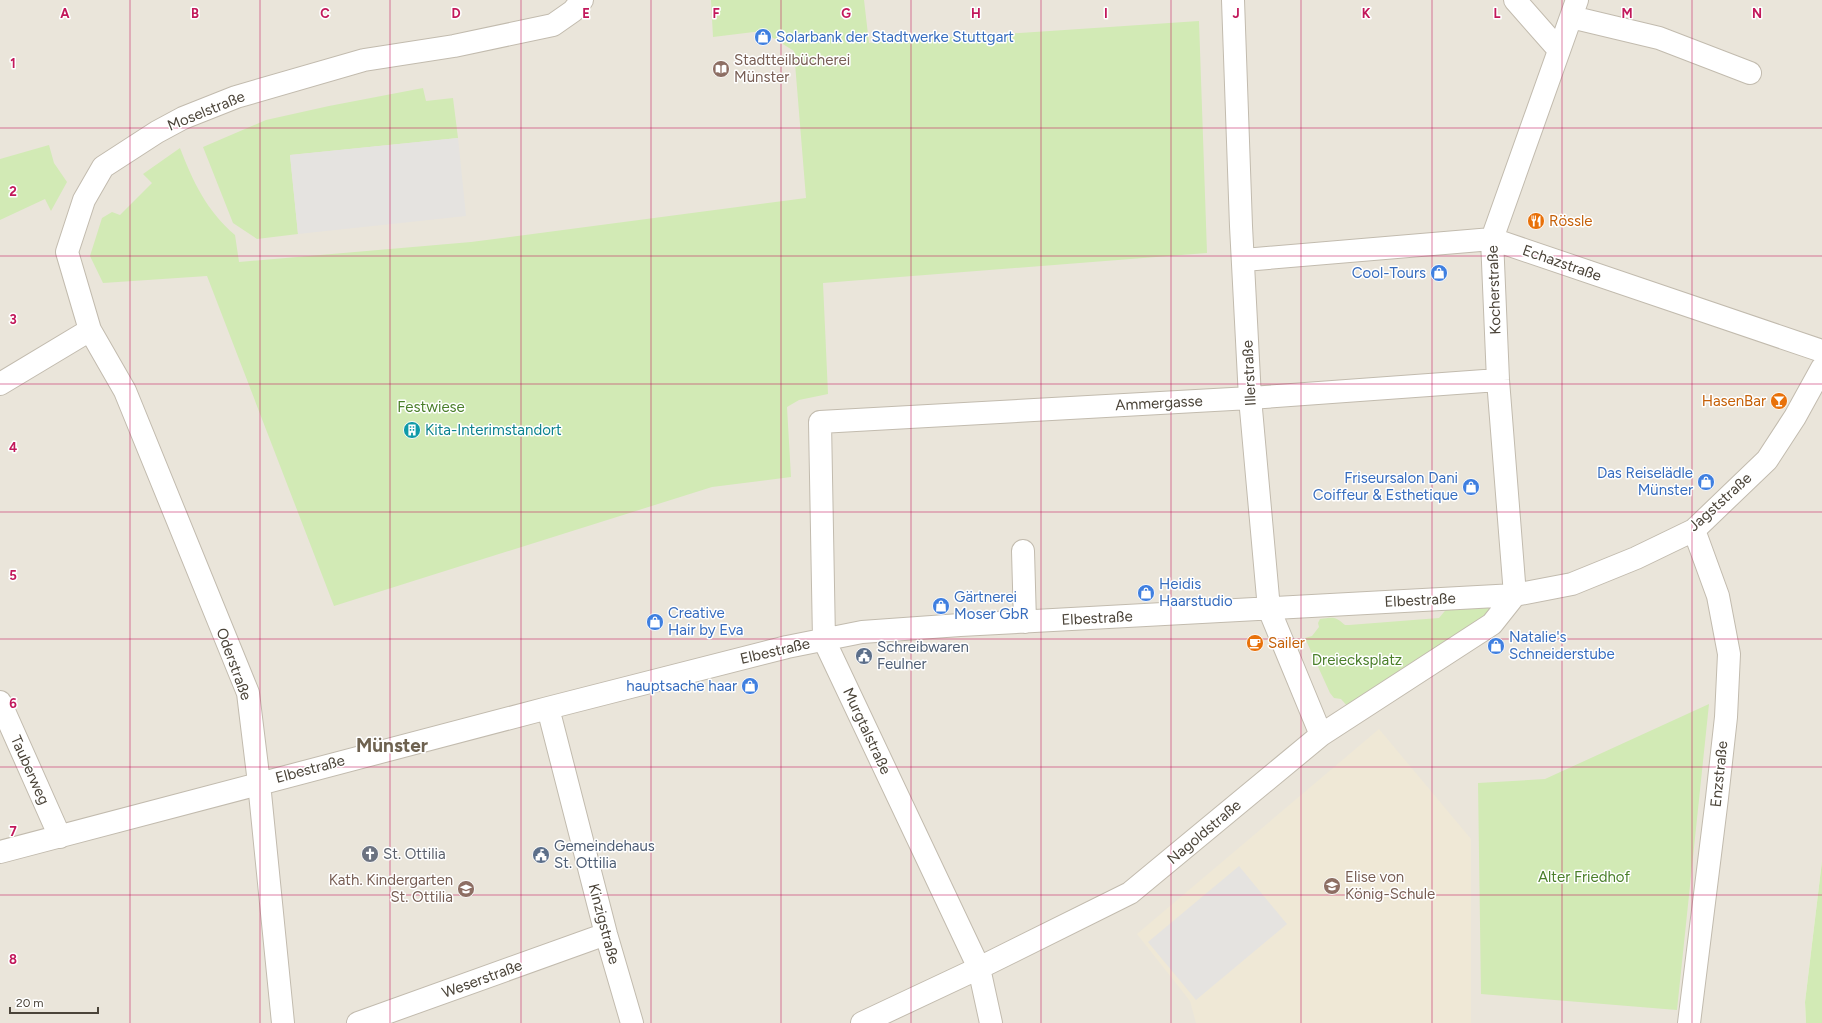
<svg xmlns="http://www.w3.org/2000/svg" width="1822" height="1023" viewBox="0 0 1822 1023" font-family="Figtree,sans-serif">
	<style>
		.residential { fill: #eae5da }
		.education { fill: #efe8d6 }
		.green { fill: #d2eab5 }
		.parking { fill: #e5e3e0 }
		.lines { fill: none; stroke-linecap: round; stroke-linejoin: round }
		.minor-casing { stroke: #c2bbae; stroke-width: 24 }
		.minor { stroke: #fff; stroke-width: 22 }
		.grid { fill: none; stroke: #c2185b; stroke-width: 1; stroke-opacity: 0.55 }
		.labels { text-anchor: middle; stroke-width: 3; stroke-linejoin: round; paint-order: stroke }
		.shop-label { font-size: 15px; fill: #366cbe; stroke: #fff; text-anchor: start }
		.education-label { font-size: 15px; fill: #785e54; stroke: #fff; text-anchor: start }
		.street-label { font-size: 15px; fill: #4b4439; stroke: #fff }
		.food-label { font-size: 15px; fill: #c56008; stroke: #fff; text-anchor: start }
		.park-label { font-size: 15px; fill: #4a7f2a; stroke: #fff }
		.culture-label { font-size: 15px; fill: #0d838f; stroke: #fff; text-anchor: start }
		.service-label { font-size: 15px; fill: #4e5e75; stroke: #fff; text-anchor: start }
		.worship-label { font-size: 15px; fill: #5b616d; stroke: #fff; text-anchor: start }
		.district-label { font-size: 19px; font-weight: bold; fill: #6e6250; stroke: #fff }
		.grid-label { font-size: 13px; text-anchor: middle; font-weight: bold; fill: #c2185b; stroke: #fff; stroke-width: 3; stroke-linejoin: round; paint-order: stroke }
	</style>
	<rect width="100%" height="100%" fill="#f6f3ec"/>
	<!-- residential -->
	<path class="residential" d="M 0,0 L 1822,0 L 1822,861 L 1805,1002 L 1806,1023 L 0,1023 Z"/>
	<!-- education -->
	<path class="education" d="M 1379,729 L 1471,839 L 1471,1023 L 1196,1023 L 1190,1001 L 1137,934 Z"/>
	<!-- green -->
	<path class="green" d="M 711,0 L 864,0 L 869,43 L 1199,21 L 1207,253 L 823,283 L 828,394 L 799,400 L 787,407 L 791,477 L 712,487 L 334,606 L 207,276 L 103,283 L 90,256 L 102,218 L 112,212 L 120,215 L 152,183 L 143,174 L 180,148 C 193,182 207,211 235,235 L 239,262 L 471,242 L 806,198 L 794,51 L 762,31 L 713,37 Z
		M 423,88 L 426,101 L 453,98 L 458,138 L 290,155 L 298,234 L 257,239 L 233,223 L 203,147 L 266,120 L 329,106 Z
		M 49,145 L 54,163 L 67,182 L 51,211 L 45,199 L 0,220 L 0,159 Z
		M 1449,606 L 1489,607 L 1490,612 L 1349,708 L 1341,699 L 1334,698 L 1330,693 L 1305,638 L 1312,636 L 1319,627 L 1318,623 L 1320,619 C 1333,617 1335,616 1345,625 L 1349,625 L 1439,618 Z
		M 1709,704 L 1677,1010 L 1481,994 L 1478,783 L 1545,779 Z
		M 1822,861 L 1822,1023 L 1806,1023 L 1805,1002 Z"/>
	<!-- parking -->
	<path class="parking" d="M 458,138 L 466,216 L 298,234 L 290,155 Z
		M 1239,866 L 1287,924 L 1196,1000 L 1148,942 Z"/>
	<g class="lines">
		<!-- minor casing -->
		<g class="minor-casing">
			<path id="minor" d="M 1233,0 L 1241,226 L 1250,398 L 1269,609 L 1321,735
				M 1515,0 L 1559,50
				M 1571,17 L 1659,38 L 1750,73
				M 1244,260 L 1492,239 L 1822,351
				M 0,384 L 90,330
				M 1023,551 L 1025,622
				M 1515,595 L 1498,380 L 1492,239 L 1577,0
				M 0,702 L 60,837
				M 548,708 L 606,934 L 632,1023
				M 0,852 L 548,708 L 787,647 L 862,632 L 960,625 L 1515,595 L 1572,584 L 1636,558 L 1694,530 L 1767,460 L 1795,417 L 1822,368
				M 283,1023 L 259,783 L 248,693 L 125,391 L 90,330 L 67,252 L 84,200 L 103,167 L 157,132 L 183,118 L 236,97 L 364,60 L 454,46 L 553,25 L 573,11 L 582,0
				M 358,1023 L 606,934
				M 862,1023 L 979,968 L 1130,893 L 1321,735 L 1492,624 L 1515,595
				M 991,1023 L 979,968 L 824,640 L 820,422 L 1250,398 L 1498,380
				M 1689,1023 L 1717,798 L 1726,717 L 1729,654 L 1718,596 L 1694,530"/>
		</g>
		<!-- minor -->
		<use href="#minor" class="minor"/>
	</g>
	<!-- grid -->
	<path class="grid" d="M 130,0 L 130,1023M 260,0 L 260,1023M 390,0 L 390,1023M 521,0 L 521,1023M 651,0 L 651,1023M 781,0 L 781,1023M 911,0 L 911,1023M 1041,0 L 1041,1023M 1171,0 L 1171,1023M 1301,0 L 1301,1023M 1432,0 L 1432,1023M 1562,0 L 1562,1023M 1692,0 L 1692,1023M 0,128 L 1822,128M 0,256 L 1822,256M 0,384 L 1822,384M 0,512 L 1822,512M 0,639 L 1822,639M 0,767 L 1822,767M 0,895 L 1822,895"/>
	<!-- icons -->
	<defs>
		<g id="shop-disc" transform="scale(0.9)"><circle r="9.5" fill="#3f7fe0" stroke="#fff"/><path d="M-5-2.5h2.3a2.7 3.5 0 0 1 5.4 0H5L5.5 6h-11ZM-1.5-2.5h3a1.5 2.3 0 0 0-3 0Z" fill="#fff"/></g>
		<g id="library-disc" transform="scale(0.9)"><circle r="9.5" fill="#8d6e63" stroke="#fff"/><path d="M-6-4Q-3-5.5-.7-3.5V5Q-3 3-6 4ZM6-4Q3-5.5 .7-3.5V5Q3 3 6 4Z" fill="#fff"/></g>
		<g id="restaurant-disc" transform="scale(0.9)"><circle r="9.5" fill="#e8710a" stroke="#fff"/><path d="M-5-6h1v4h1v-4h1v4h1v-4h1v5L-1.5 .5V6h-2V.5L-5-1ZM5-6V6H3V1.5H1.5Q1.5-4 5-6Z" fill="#fff"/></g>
		<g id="bar-disc" transform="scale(0.9)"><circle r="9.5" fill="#e8710a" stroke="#fff"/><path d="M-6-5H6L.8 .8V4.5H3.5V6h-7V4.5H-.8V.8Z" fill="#fff"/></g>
		<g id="building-disc" transform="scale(0.9)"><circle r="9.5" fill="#0f9aa8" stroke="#fff"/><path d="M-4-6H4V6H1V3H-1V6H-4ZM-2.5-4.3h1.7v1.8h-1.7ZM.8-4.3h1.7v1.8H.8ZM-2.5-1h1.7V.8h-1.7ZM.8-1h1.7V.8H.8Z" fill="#fff"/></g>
		<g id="cafe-disc" transform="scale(0.9)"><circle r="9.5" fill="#e8710a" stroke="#fff"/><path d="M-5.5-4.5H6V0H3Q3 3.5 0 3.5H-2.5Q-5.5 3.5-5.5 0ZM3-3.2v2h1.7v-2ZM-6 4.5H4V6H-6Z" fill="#fff"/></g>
		<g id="civic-disc" transform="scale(0.9)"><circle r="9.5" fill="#5c6f8a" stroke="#fff"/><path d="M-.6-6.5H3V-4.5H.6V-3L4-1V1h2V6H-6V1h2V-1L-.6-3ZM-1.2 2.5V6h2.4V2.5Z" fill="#fff"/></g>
		<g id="church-disc" transform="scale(0.9)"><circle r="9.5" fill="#6b7280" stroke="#fff"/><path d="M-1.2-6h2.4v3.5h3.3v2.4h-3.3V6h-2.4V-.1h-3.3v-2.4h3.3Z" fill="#fff"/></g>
		<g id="school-disc" transform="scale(0.9)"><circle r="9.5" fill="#8d6e63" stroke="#fff"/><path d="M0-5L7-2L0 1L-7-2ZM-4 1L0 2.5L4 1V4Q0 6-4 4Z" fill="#fff"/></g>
	</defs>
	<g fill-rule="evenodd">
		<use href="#shop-disc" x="763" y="37"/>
		<use href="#library-disc" x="721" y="69"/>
		<use href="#restaurant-disc" x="1536" y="221"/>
		<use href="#shop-disc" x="1439" y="273"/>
		<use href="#bar-disc" x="1779" y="401"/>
		<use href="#building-disc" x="412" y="430"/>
		<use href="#shop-disc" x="1706" y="482"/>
		<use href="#shop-disc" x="1471" y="487"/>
		<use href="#shop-disc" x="1146" y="593"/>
		<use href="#shop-disc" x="941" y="606"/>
		<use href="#shop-disc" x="655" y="622"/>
		<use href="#cafe-disc" x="1255" y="643"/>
		<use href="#shop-disc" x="1496" y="646"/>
		<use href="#civic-disc" x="864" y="656"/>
		<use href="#shop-disc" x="750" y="686"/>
		<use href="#church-disc" x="370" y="854"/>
		<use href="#civic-disc" x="541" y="855"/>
		<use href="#school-disc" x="1332" y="886"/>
		<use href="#school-disc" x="466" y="889"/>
	</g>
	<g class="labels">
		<!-- shop labels -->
		<g class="shop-label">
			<text x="776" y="42">Solarbank der Stadtwerke Stuttgart</text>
			<text x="1426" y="278" text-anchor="end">Cool-Tours</text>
			<text x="1693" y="478" text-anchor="end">Das Reiselädle<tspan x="1693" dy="17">Münster</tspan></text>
			<text x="1458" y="483" text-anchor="end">Friseursalon Dani<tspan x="1458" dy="17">Coiffeur &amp; Esthetique</tspan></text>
			<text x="1159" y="589">Heidis<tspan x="1159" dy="17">Haarstudio</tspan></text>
			<text x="954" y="602">Gärtnerei<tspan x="954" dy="17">Moser GbR</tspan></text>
			<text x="668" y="618">Creative<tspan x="668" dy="17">Hair by Eva</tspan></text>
			<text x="1509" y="642">Natalie's<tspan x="1509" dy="17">Schneiderstube</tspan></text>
			<text x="737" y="691" text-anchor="end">hauptsache haar</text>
		</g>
		<!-- education labels -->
		<g class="education-label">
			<text x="734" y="65">Stadtteilbücherei<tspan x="734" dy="17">Münster</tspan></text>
			<text x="1345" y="882">Elise von<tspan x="1345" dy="17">König-Schule</tspan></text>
			<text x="453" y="885" text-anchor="end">Kath. Kindergarten<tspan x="453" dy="17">St. Ottilia</tspan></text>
		</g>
		<!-- street labels -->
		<g class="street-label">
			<text transform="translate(206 111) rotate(-22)" y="5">Moselstraße</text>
			<text transform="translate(1562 263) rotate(19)" y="5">Echazstraße</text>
			<text transform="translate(1494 290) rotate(-92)" y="5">Kocherstraße</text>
			<text transform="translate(1249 373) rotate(-93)" y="5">Illerstraße</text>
			<text transform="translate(1159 403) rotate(-3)" y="5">Ammergasse</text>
			<text transform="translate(1720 502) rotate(-42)" y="5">Jagststraße</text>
			<text transform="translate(1420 600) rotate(-3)" y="5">Elbestraße</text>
			<text transform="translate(1097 618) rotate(-3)" y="5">Elbestraße</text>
			<text transform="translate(775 651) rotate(-13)" y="5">Elbestraße</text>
			<text transform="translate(234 664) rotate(70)" y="5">Oderstraße</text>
			<text transform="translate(867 731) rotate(65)" y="5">Murgtalstraße</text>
			<text transform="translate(310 769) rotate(-15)" y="5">Elbestraße</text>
			<text transform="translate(30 770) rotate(66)" y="5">Tauberweg</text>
			<text transform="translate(1719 774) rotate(-84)" y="5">Enzstraße</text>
			<text transform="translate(1204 832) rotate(-40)" y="5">Nagoldstraße</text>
			<text transform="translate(604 924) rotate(75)" y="5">Kinzigstraße</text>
			<text transform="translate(482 979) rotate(-20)" y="5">Weserstraße</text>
		</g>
		<!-- food labels -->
		<g class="food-label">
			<text x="1549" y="226">Rössle</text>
			<text x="1766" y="406" text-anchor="end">HasenBar</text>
			<text x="1268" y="648">Sailer</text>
		</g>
		<!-- park labels -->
		<g class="park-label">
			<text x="431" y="412">Festwiese</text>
			<text x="1357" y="665">Dreiecksplatz</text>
			<text x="1584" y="882">Alter Friedhof</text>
		</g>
		<!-- culture labels -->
		<g class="culture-label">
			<text x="425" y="435">Kita-Interimstandort</text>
		</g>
		<!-- service labels -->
		<g class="service-label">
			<text x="877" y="652">Schreibwaren<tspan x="877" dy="17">Feulner</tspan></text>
			<text x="554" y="851">Gemeindehaus<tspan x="554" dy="17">St. Ottilia</tspan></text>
		</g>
		<!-- worship labels -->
		<g class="worship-label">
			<text x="383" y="859">St. Ottilia</text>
		</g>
		<!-- district labels -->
		<g class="district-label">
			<text x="392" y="752">Münster</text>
		</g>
	</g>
	<g class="grid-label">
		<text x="65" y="18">A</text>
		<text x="195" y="18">B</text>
		<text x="325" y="18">C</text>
		<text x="456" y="18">D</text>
		<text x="586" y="18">E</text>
		<text x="716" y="18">F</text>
		<text x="846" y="18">G</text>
		<text x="976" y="18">H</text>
		<text x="1106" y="18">I</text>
		<text x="1236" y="18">J</text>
		<text x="1366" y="18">K</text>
		<text x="1497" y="18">L</text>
		<text x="1627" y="18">M</text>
		<text x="1757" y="18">N</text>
		<text x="13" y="68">1</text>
		<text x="13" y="196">2</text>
		<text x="13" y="324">3</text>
		<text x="13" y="452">4</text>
		<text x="13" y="580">5</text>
		<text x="13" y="708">6</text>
		<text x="13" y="836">7</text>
		<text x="13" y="964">8</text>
	</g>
	<!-- scale -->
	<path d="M10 1007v6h88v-6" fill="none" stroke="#4b4439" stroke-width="2"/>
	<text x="16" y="1007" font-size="12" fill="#4b4439" stroke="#ffffff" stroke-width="3" paint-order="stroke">20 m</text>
</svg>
